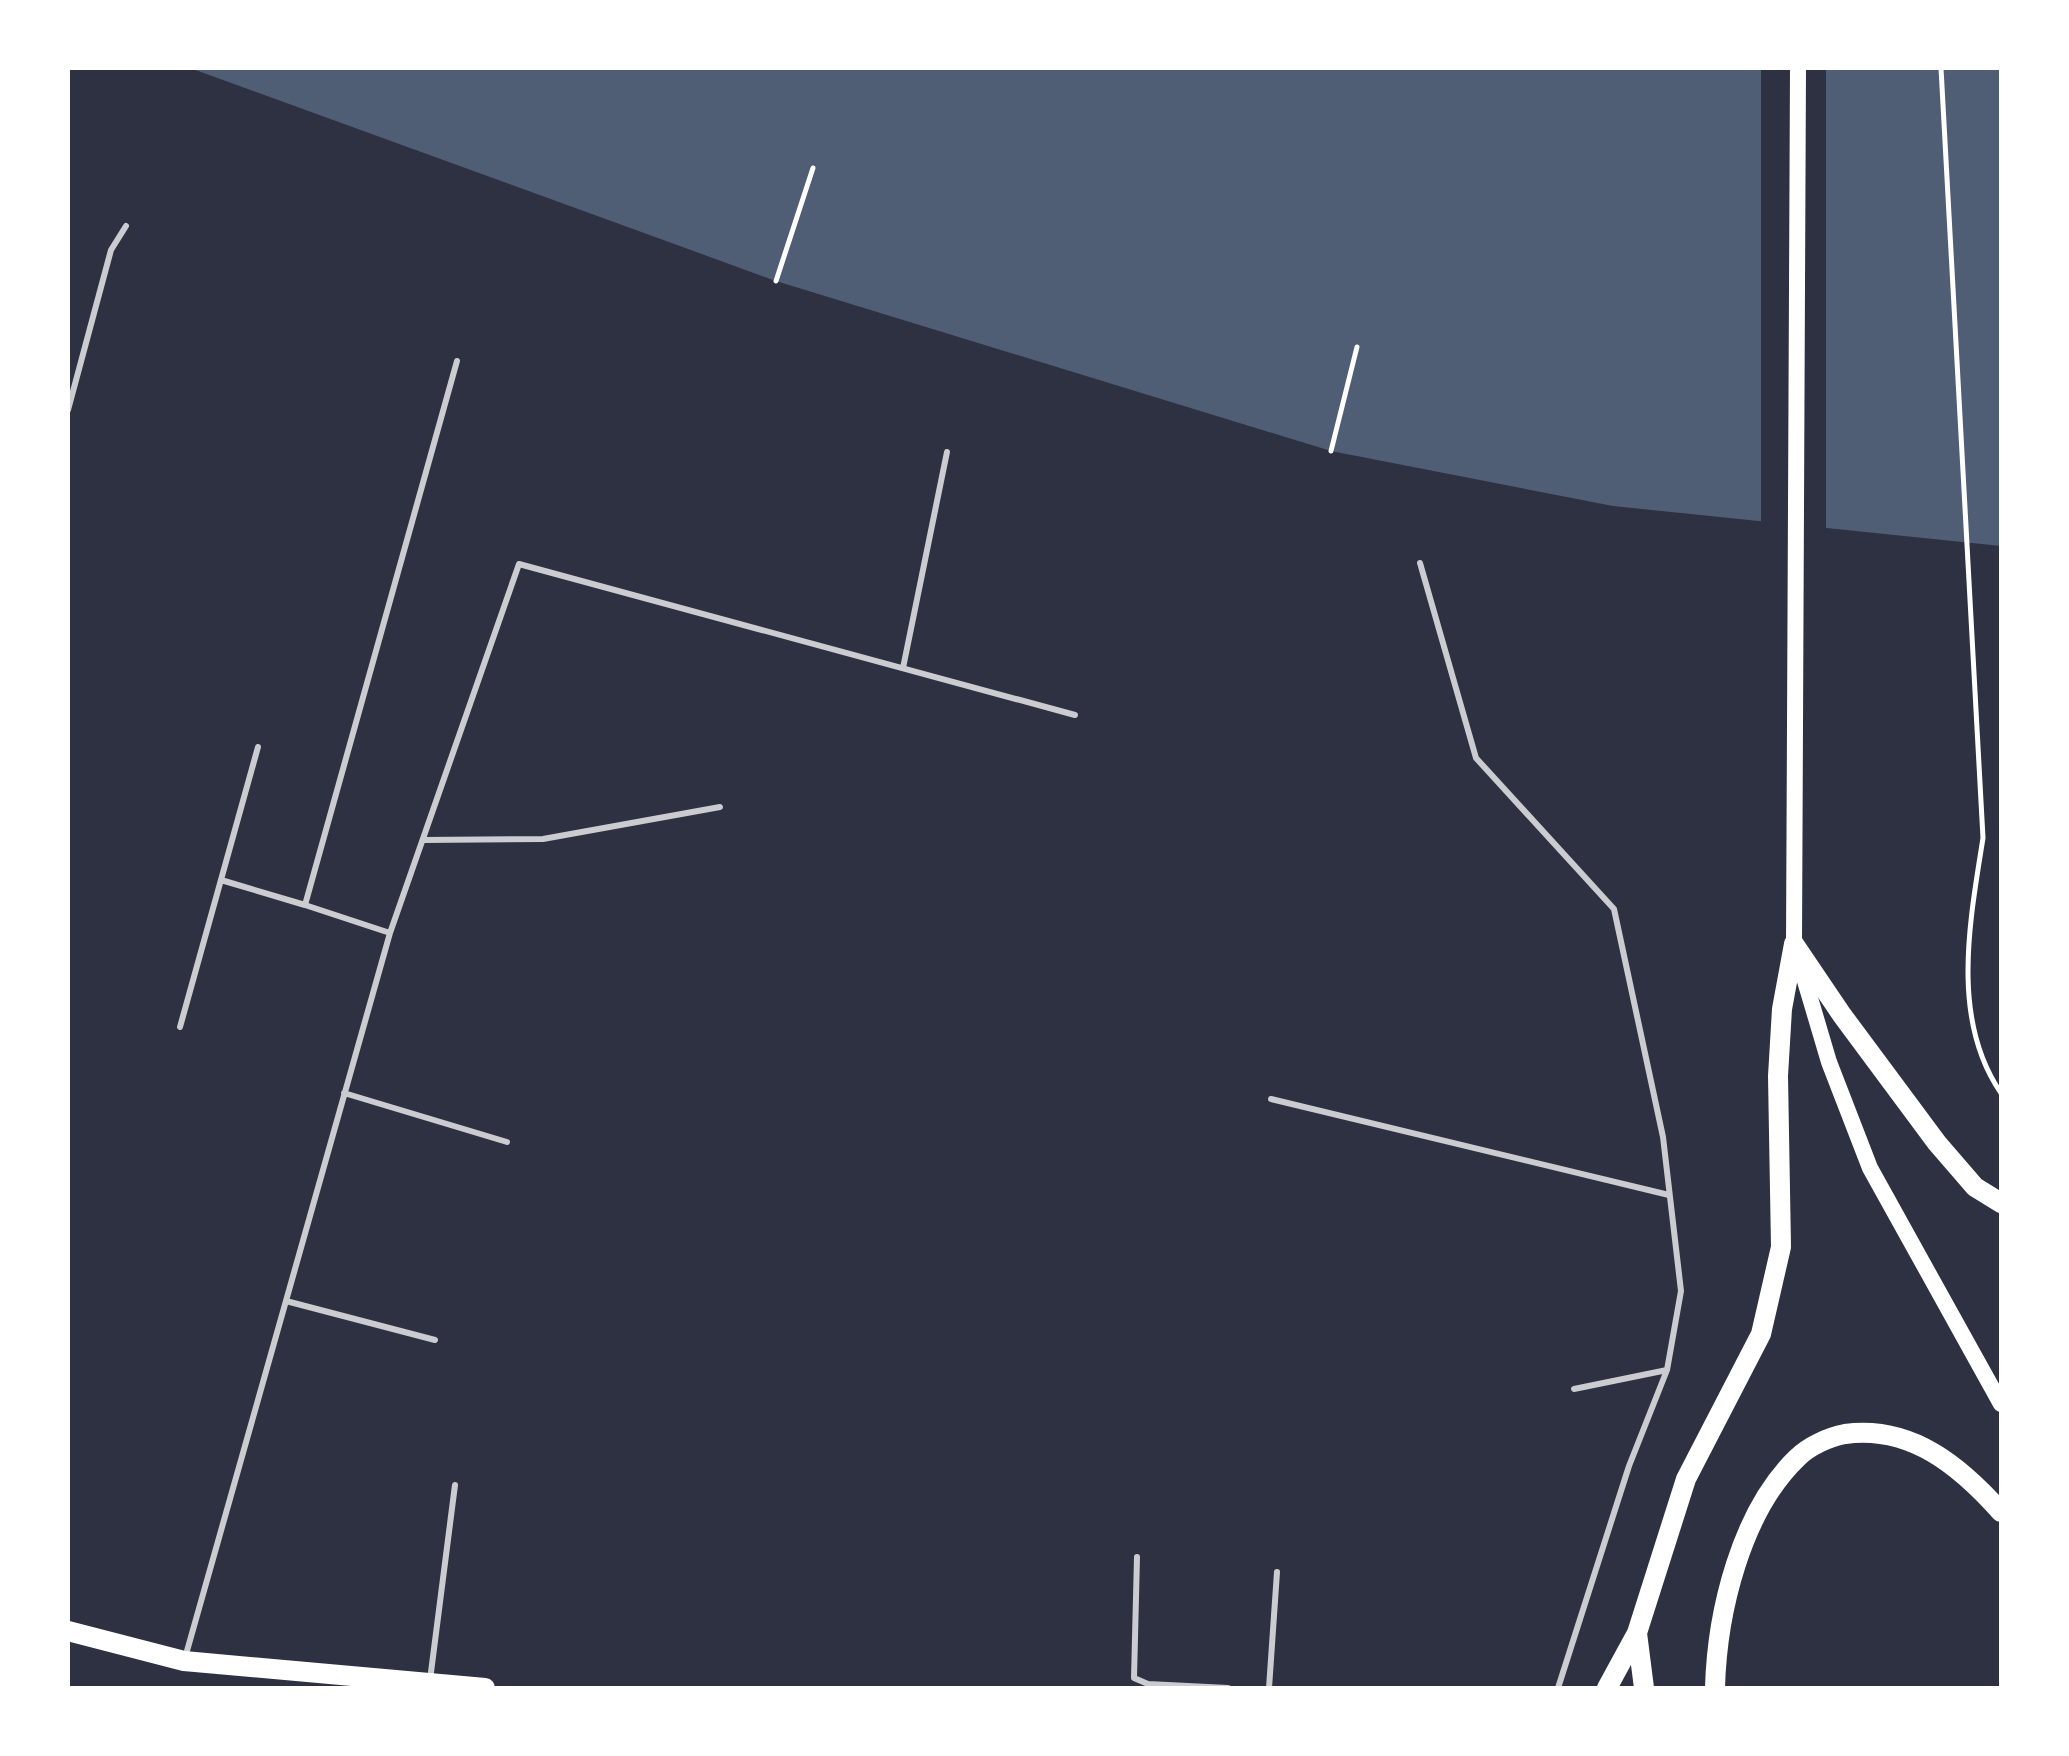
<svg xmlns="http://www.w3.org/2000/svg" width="2069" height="1756" viewBox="0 0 2069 1756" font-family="'Space Grotesk',sans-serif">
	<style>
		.water { fill: #4f5d75 }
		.pier { fill: #2d3142 }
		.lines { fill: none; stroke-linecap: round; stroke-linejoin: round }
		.path { stroke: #fff; stroke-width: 5 }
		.service { stroke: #caccd0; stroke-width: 6 }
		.secondary { stroke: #fff; stroke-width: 16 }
		.primary { stroke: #fff; stroke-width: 20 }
	</style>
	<rect width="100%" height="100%" fill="#2d3142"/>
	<!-- water -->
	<path class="water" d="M 190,68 L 2001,68 L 2001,546 L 1613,506 L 1331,451 L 776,281 Z"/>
	<!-- pier -->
	<path class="pier" d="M 1761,68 L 1826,68 L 1826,532 L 1761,525 Z"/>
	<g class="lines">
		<!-- path -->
		<path class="path" d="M 1941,68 L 1983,838 C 1970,921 1950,1019 2001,1093
			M 776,281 L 813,168
			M 1331,451 L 1357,347"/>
		<!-- service -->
		<path class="service" d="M 68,410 L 111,250 L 126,226
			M 1420,563 L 1476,758 L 1614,909 L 1663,1137 L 1681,1291 L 1667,1370 L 1629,1466 L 1558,1688
			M 903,668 L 947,452
			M 423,840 L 543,839 L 720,807
			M 221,880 L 305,905
			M 390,933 L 305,905 L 457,361
			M 180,1027 L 258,747
			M 344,1093 L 507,1142
			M 1271,1099 L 1669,1195
			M 286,1301 L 435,1340
			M 1574,1389 L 1667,1370
			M 1137,1557 L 1134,1678 L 1148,1684 L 1228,1688
			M 185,1658 L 390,933 L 519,564 L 1075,715
			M 430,1680 L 455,1485
			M 1269,1688 L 1277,1572"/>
		<!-- secondary -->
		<path class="secondary" d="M 1798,68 L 1794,944 L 1829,1062 L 1870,1168 L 2001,1404"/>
		<!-- primary -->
		<path class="primary" d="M 1794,944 L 1842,1015 L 1937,1143 L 1975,1187 L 2001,1203
			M 68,1631 L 184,1661 L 485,1688
			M 1637,1633 L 1644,1688
			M 1607,1688 L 1637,1633 L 1686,1479 L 1761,1334 L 1781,1247 L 1778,1076 L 1782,1009 L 1794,944
			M 1715,1688 C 1717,1612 1741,1512 1797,1458 C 1809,1446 1829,1437 1845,1434 C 1911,1425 1960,1466 2001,1512"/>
	</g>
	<!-- border -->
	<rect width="2069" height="1756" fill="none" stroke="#ffffff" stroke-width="140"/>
</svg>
